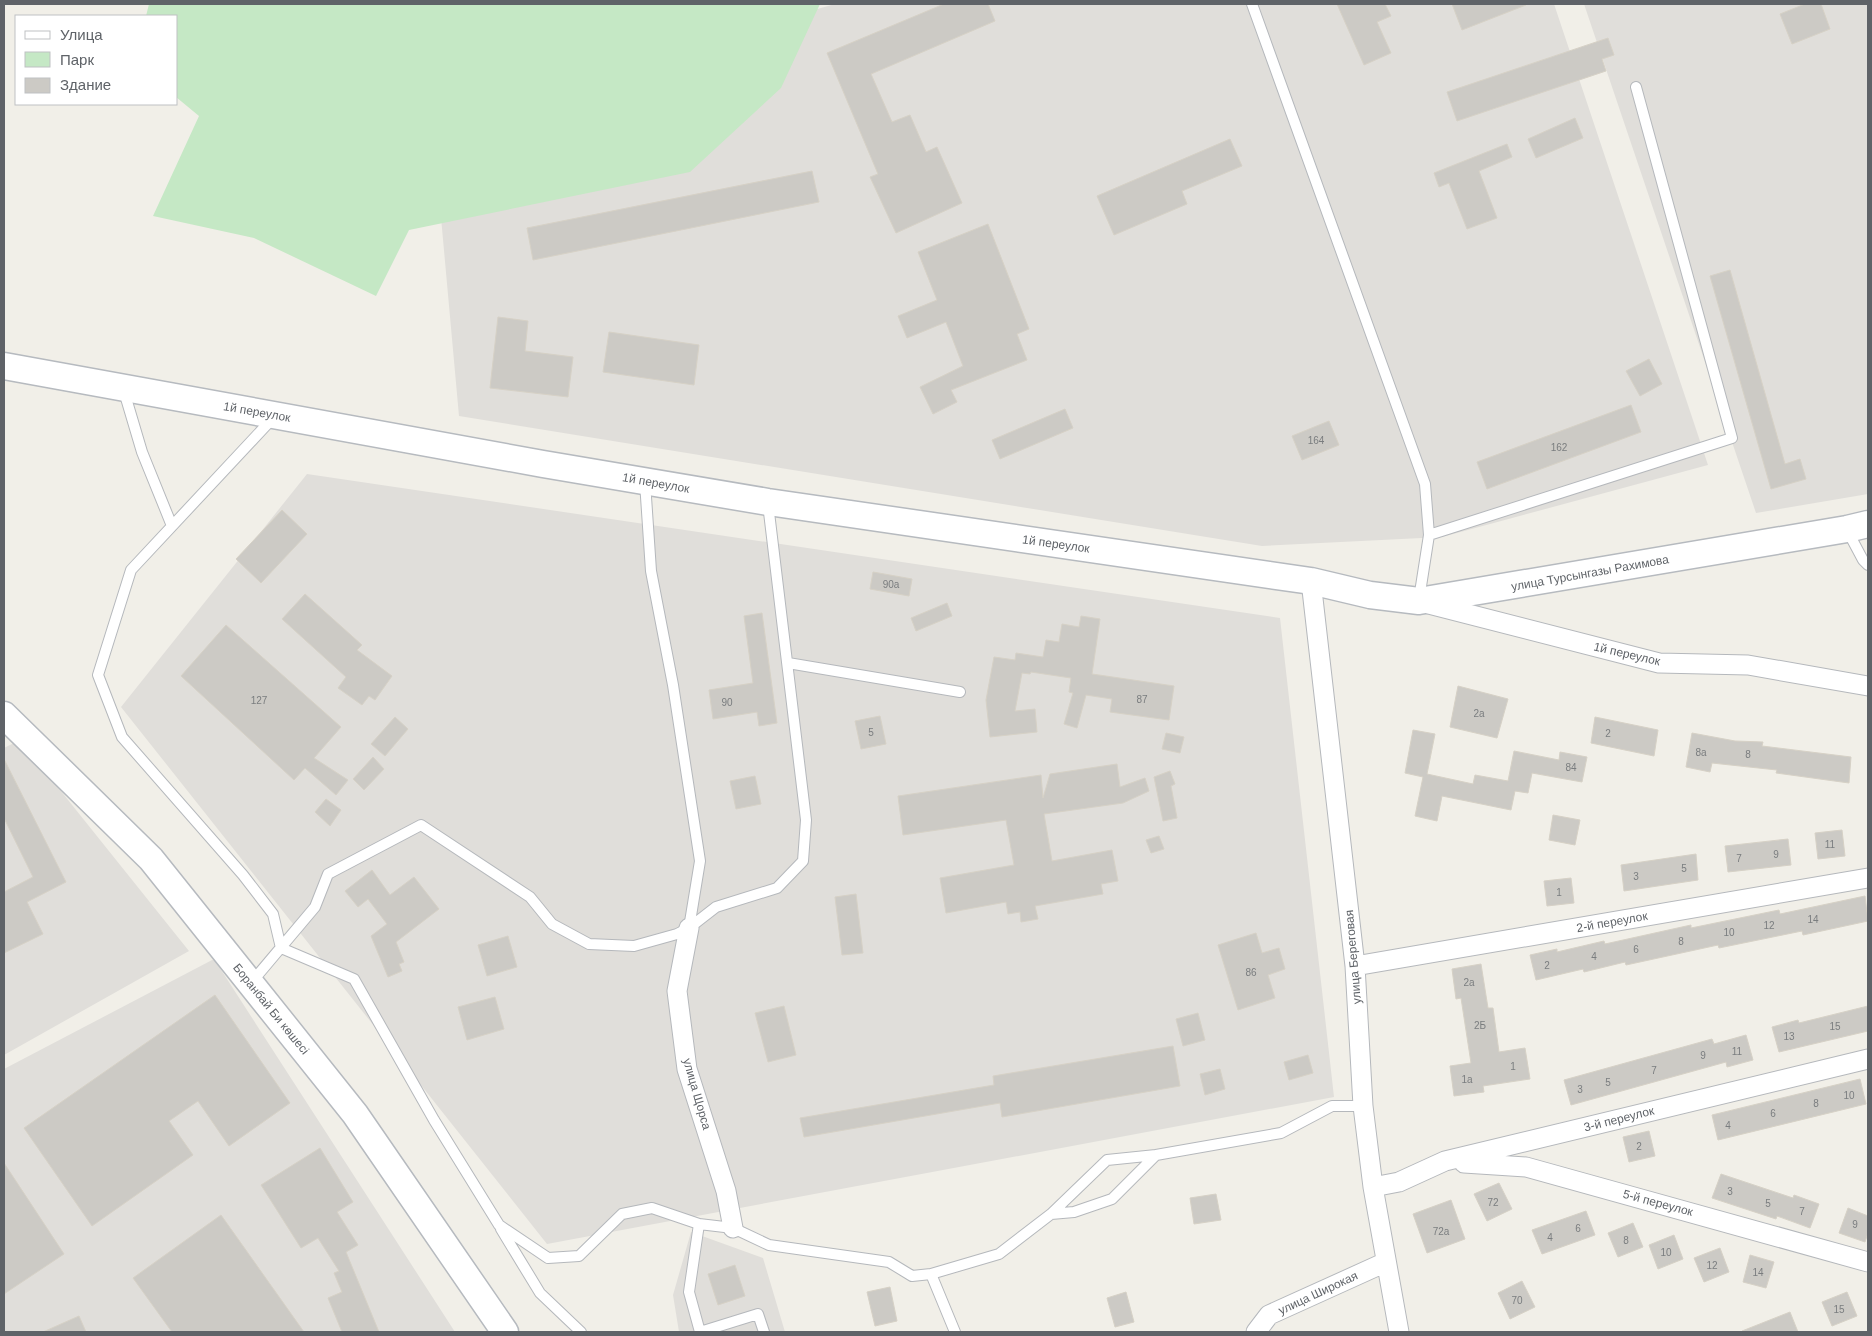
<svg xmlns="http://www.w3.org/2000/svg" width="1872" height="1336" viewBox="0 0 1872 1336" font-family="Arial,sans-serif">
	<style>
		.industrial { fill: #e0deda }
		.green { fill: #c5e8c5 }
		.building { fill: #cccac5; stroke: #d6d1c6 }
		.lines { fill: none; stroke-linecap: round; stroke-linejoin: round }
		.lane-casing { stroke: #b5b8bc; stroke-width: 12 }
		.street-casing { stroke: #b5b8bc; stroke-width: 21 }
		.secondary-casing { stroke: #b6babf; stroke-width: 29 }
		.lane { stroke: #fff; stroke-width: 10 }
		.street { stroke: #fff; stroke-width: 19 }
		.secondary { stroke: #fff; stroke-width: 26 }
		.labels { text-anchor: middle; stroke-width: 4; stroke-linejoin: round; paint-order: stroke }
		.number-label { font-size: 10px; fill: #7a7d7f }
		.street-label { font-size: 12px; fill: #5f6368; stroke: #fff }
	</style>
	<rect width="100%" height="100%" fill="#f1efe8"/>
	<!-- industrial -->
	<path class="industrial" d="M 835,4 L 1554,4 L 1708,465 L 1442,537 L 1262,546 L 459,416 L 432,118 Z
		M 1584,4 L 1868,4 L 1868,494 L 1756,513 Z
		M 307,474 L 1280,618 L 1334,1097 L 547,1244 L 121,707 Z
		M 20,740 L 189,951 L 4,1055 L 4,748 Z
		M 214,959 L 455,1332 L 4,1332 L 4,1069 Z
		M 691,1232 L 763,1258 L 785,1332 L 679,1332 L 673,1295 Z"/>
	<!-- green -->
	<path class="green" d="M 149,4 L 820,4 L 781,88 L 690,172 L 409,230 L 376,296 L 254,238 L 153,216 L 199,116 L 176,97 L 176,16 L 146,16 Z"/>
	<!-- building -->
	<path class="building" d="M 944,4 L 988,4 L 995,21 L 871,74 L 892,122 L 910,115 L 926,152 L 937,147 L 962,203 L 896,233 L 870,177 L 878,174 L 827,53 Z
		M 1337,4 L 1385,4 L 1391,16 L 1377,22 L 1391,53 L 1364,65 Z
		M 1452,4 L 1526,4 L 1526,5 L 1462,30 Z
		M 1805,4 L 1821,4 L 1830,29 L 1792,44 L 1780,14 Z
		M 1608,38 L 1614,55 L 1602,59 L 1606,71 L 1457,121 L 1447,92 Z
		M 1575,118 L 1583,138 L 1536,158 L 1528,139 Z
		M 1230,139 L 1242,166 L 1182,191 L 1187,204 L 1114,235 L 1097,196 Z
		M 1507,144 L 1512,157 L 1479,171 L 1497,218 L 1467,229 L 1449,183 L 1439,187 L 1434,173 Z
		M 812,171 L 819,202 L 533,260 L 527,228 Z
		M 988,224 L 1029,329 L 1017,334 L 1027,360 L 951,390 L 957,402 L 933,414 L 920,387 L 963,366 L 946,322 L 907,338 L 898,316 L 937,300 L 918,252 Z
		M 1730,270 L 1785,464 L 1800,459 L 1806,479 L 1771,489 L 1710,276 Z
		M 498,317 L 528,321 L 525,351 L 573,357 L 568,397 L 490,388 Z
		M 609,332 L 699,345 L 694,385 L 603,372 Z
		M 1649,359 L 1662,384 L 1640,396 L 1626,371 Z
		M 1631,405 L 1641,432 L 1487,489 L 1477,462 Z
		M 1065,409 L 1073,428 L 1000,459 L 992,440 Z
		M 1329,421 L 1339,445 L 1302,460 L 1292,436 Z
		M 282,510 L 307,534 L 261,583 L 236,559 Z
		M 873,572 L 912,579 L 909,596 L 870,589 Z
		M 305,594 L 362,645 L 357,650 L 392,676 L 375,700 L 369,696 L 362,705 L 338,688 L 346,677 L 282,619 Z
		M 947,603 L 952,616 L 916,631 L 911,618 Z
		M 762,613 L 777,723 L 759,726 L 757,712 L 713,719 L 709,690 L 753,683 L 744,616 Z
		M 1081,616 L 1100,619 L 1092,674 L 1174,686 L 1169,720 L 1110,712 L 1112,699 L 1086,695 L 1077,728 L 1064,724 L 1073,693 L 1069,692 L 1071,678 L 1031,672 L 1030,674 L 1022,673 L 1015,711 L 1035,709 L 1037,732 L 990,737 L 986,700 L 994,657 L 1015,660 L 1016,653 L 1043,657 L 1046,640 L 1059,642 L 1062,624 L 1079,627 Z
		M 226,625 L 341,727 L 314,758 L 348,780 L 336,795 L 305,768 L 294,780 L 181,676 Z
		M 1458,686 L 1508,699 L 1497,738 L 1450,727 Z
		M 880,716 L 886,744 L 861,749 L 855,721 Z
		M 395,717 L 408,729 L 385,756 L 371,744 Z
		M 1595,717 L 1658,730 L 1654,756 L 1591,743 Z
		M 1413,730 L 1435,734 L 1427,774 L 1473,784 L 1475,775 L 1508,781 L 1514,751 L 1559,760 L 1560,752 L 1587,757 L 1582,782 L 1532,773 L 1528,793 L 1515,791 L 1511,810 L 1442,796 L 1437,821 L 1415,816 L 1423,777 L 1405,773 Z
		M 1166,733 L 1184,737 L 1180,753 L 1162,749 Z
		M 1692,733 L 1735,741 L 1763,742 L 1762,746 L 1851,757 L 1849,783 L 1776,773 L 1777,770 L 1712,763 L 1710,772 L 1686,767 Z
		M 373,757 L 384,769 L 364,790 L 353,779 Z
		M 4,759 L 66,882 L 27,902 L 43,934 L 4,953 L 4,892 L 33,877 L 4,818 Z
		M 1117,764 L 1120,787 L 1145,778 L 1149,791 L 1123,803 L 1044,814 L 1052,861 L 1112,850 L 1118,881 L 1101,884 L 1103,894 L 1035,906 L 1038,919 L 1021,922 L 1020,912 L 1008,914 L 1006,902 L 946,913 L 940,878 L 1014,865 L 1006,820 L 903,835 L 898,796 L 1041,775 L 1043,798 L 1050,774 Z
		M 1170,771 L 1175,784 L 1171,786 L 1177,818 L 1163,821 L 1154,777 Z
		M 755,776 L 761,804 L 736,809 L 730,781 Z
		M 326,799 L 341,810 L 330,826 L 315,812 Z
		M 1553,815 L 1580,820 L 1575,845 L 1549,840 Z
		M 1842,830 L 1845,856 L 1818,859 L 1815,833 Z
		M 1159,836 L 1164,849 L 1151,853 L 1146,840 Z
		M 1788,839 L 1791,865 L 1728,872 L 1725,846 Z
		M 1696,854 L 1698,880 L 1624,891 L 1621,865 Z
		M 372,870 L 390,895 L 414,877 L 439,909 L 396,942 L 404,962 L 399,964 L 402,971 L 388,977 L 371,936 L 387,924 L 368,899 L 358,907 L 345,891 Z
		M 1571,878 L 1574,903 L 1547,906 L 1544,881 Z
		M 856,894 L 863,953 L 842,955 L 835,897 Z
		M 1865,896 L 1868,921 L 1803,935 L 1802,931 L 1719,948 L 1718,945 L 1626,965 L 1625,962 L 1584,972 L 1583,969 L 1536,980 L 1530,955 L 1557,949 L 1557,952 L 1604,941 L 1605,944 L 1691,925 L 1691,928 L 1779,910 L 1780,914 Z
		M 1256,933 L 1262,953 L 1279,948 L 1285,969 L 1268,975 L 1275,998 L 1238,1010 L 1218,945 Z
		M 508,936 L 517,967 L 487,976 L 478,945 Z
		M 1481,964 L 1488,1008 L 1493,1008 L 1499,1052 L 1525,1048 L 1530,1079 L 1483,1086 L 1484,1092 L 1454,1096 L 1450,1066 L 1471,1063 L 1461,998 L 1456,999 L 1452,969 Z
		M 215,995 L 290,1103 L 229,1146 L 198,1101 L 169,1121 L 193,1155 L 92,1226 L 24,1128 Z
		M 495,997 L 504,1029 L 467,1040 L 458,1007 Z
		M 784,1006 L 796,1055 L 768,1062 L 755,1013 Z
		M 1868,1006 L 1868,1031 L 1779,1052 L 1772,1027 L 1798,1020 L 1799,1023 Z
		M 1198,1013 L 1205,1040 L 1183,1046 L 1176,1019 Z
		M 1746,1035 L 1753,1060 L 1727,1067 L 1726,1062 L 1571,1105 L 1564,1080 L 1712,1039 L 1714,1044 Z
		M 1173,1046 L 1180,1086 L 1002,1117 L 1000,1103 L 804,1137 L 800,1118 L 994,1085 L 993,1076 Z
		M 1308,1055 L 1313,1073 L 1289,1080 L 1284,1062 Z
		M 1220,1069 L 1225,1089 L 1205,1095 L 1200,1074 Z
		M 1860,1079 L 1866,1104 L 1718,1140 L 1712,1115 Z
		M 1649,1131 L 1655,1156 L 1629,1162 L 1623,1137 Z
		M 320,1148 L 353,1202 L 337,1212 L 358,1245 L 346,1252 L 379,1332 L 342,1332 L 328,1298 L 342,1292 L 334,1273 L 339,1271 L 318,1238 L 301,1248 L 261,1185 Z
		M 4,1163 L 64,1254 L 4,1294 Z
		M 1721,1174 L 1793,1198 L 1794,1195 L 1819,1204 L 1810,1228 L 1777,1216 L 1776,1219 L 1712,1198 Z
		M 1499,1183 L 1512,1209 L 1487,1221 L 1474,1194 Z
		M 1216,1194 L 1221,1220 L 1194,1224 L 1190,1198 Z
		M 1451,1200 L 1465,1239 L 1427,1253 L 1413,1214 Z
		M 1848,1208 L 1868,1216 L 1868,1233 L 1865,1242 L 1839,1233 Z
		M 1586,1211 L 1595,1235 L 1542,1254 L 1532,1230 Z
		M 221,1215 L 304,1332 L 172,1332 L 133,1278 Z
		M 1633,1223 L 1643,1247 L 1618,1257 L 1608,1233 Z
		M 1674,1235 L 1683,1259 L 1658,1269 L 1649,1245 Z
		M 1720,1248 L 1729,1272 L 1704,1282 L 1694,1258 Z
		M 1750,1255 L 1774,1262 L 1766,1288 L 1743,1282 Z
		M 735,1265 L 745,1296 L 718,1305 L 708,1274 Z
		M 1522,1281 L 1535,1307 L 1510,1319 L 1498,1293 Z
		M 890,1287 L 897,1321 L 875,1326 L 867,1292 Z
		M 1126,1292 L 1134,1322 L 1115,1327 L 1107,1298 Z
		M 1847,1292 L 1857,1316 L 1832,1326 L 1822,1302 Z
		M 1790,1312 L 1798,1332 L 1742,1332 L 1742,1331 Z
		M 79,1316 L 86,1332 L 43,1332 Z"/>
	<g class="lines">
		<!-- lane casing -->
		<g class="lane-casing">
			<path id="lane" d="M 1252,4 L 1425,484 L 1429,535 L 1419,599
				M 123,388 L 142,452 L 172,526
				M 273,418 L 131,570 L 98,675 L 122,737 L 243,875 L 273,914 L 281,948 L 354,979 L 434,1120 L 499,1225 L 548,1258 L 579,1256 L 622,1214 L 652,1208 L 699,1224 L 733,1228 L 769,1245 L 889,1262 L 912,1276 L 931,1274 L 955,1332
				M 645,482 L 651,571 L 673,685 L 700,861 L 689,928
				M 1847,530 L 1863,560 L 1868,565
				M 1429,535 L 1732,438 L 1636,87
				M 788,663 L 960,692
				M 251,983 L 315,907 L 328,874 L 421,825 L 530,897 L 552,924 L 589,944 L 634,946 L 677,934 L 689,928 L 716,907 L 777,888 L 803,861 L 806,820 L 768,504
				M 1051,1214 L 1107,1160 L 1156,1155
				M 699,1224 L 689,1292 L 700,1332
				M 501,1229 L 540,1293 L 581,1332
				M 931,1274 L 999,1254 L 1051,1214 L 1074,1212 L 1112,1199 L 1156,1155 L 1281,1133 L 1332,1106 L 1363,1106
				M 700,1332 L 758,1314 L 764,1332"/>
		</g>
		<!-- street casing -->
		<g class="street-casing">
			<path id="street" d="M 1311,581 L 1355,966 L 1363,1106 L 1373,1187 L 1399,1332
				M 1425,603 L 1659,663 L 1748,665 L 1868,686
				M 689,928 L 677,991 L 687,1069 L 726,1191 L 733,1228
				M 1355,966 L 1868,878
				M 1464,1163 L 1526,1167 L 1868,1262
				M 1373,1187 L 1399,1182 L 1445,1161 L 1868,1059
				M 1256,1332 L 1269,1315 L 1386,1262"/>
		</g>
		<!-- secondary casing -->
		<g class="secondary-casing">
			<path id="secondary" d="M 4,366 L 543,464 L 768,502 L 1311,581 L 1370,595 L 1419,601 L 1847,529 L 1868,524
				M 4,715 L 151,859 L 355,1114 L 505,1332"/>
		</g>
		<!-- lane -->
		<use href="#lane" class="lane"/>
		<!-- street -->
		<use href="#street" class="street"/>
		<!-- secondary -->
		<use href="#secondary" class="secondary"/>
	</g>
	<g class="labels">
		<!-- number labels -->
		<g class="number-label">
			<text x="1316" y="444">164</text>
			<text x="1559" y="451">162</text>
			<text x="891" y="588">90а</text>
			<text x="1142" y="703">87</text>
			<text x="259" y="704">127</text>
			<text x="727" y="706">90</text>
			<text x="1479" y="717">2а</text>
			<text x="871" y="736">5</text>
			<text x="1608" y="737">2</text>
			<text x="1701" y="756">8а</text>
			<text x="1748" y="758">8</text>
			<text x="1571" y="771">84</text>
			<text x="1830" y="848">11</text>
			<text x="1776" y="858">9</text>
			<text x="1739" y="862">7</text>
			<text x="1684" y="872">5</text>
			<text x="1636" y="880">3</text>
			<text x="1559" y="896">1</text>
			<text x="1813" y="923">14</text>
			<text x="1769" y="929">12</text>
			<text x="1729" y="936">10</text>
			<text x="1681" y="945">8</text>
			<text x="1636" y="953">6</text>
			<text x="1594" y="960">4</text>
			<text x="1547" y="969">2</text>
			<text x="1251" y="976">86</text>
			<text x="1469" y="986">2а</text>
			<text x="1480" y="1029">2Б</text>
			<text x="1835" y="1030">15</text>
			<text x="1789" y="1040">13</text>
			<text x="1737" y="1055">11</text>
			<text x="1703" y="1059">9</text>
			<text x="1513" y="1070">1</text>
			<text x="1654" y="1074">7</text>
			<text x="1467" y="1083">1а</text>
			<text x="1608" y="1086">5</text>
			<text x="1580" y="1093">3</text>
			<text x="1849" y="1099">10</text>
			<text x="1816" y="1107">8</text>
			<text x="1773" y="1117">6</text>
			<text x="1728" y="1129">4</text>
			<text x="1639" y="1150">2</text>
			<text x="1730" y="1195">3</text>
			<text x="1493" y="1206">72</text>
			<text x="1768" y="1207">5</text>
			<text x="1802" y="1215">7</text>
			<text x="1855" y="1228">9</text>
			<text x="1578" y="1232">6</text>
			<text x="1441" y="1235">72а</text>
			<text x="1550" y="1241">4</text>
			<text x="1626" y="1244">8</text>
			<text x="1666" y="1256">10</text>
			<text x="1712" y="1269">12</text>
			<text x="1758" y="1276">14</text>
			<text x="1517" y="1304">70</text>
			<text x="1839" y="1313">15</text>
		</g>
		<!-- street labels -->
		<g class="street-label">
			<text transform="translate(257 412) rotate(10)" y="4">1й переулок</text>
			<text transform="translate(656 483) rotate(10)" y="4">1й переулок</text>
			<text transform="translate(1056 544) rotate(8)" y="4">1й переулок</text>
			<text transform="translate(1590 573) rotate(-10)" y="4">улица Турсынгазы Рахимова</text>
			<text transform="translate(1627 654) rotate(13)" y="4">1й переулок</text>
			<text transform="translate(1612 922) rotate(-10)" y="4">2-й переулок</text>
			<text transform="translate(1353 957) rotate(-95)" y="4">улица Береговая</text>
			<text transform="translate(271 1009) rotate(51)" y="4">Боранбай Би көшесі</text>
			<text transform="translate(697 1094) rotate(74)" y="4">улица Щорса</text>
			<text transform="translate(1619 1119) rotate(-14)" y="4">3-й переулок</text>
			<text transform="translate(1658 1203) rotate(15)" y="4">5-й переулок</text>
			<text transform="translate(1318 1293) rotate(-25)" y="4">улица Широкая</text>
		</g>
	</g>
	<!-- border -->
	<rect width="1872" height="1336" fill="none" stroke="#5f6368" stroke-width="10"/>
	<!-- legend -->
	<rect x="15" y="15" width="162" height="90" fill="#ffffff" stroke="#bfc1c3"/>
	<rect x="25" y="31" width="25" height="8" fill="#ffffff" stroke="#bfc1c3"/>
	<text x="60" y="40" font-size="15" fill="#5f6368">Улица</text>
	<rect x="25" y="52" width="25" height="15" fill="#c5e8c5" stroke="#bfc1c3"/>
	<text x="60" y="65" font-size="15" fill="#5f6368">Парк</text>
	<rect x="25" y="78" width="25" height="15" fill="#cccac5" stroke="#bfc1c3"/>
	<text x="60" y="90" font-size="15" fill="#5f6368">Здание</text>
</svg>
